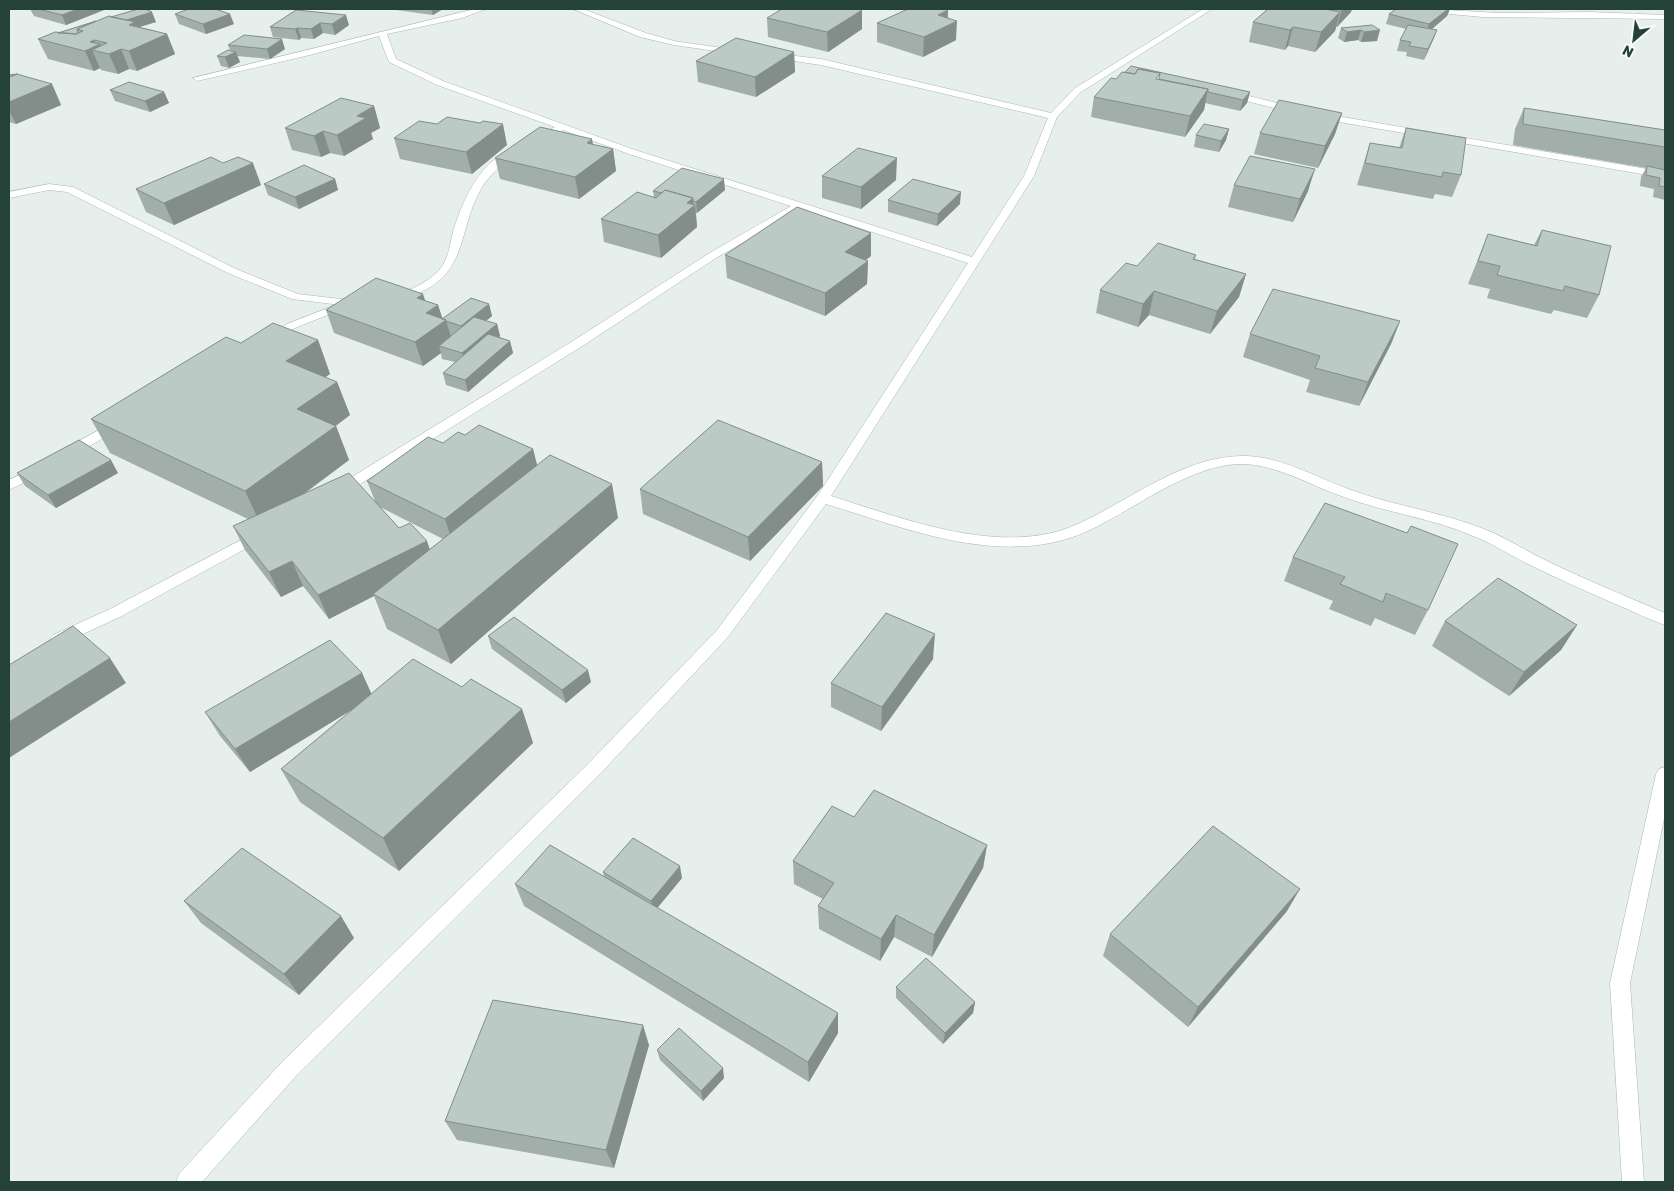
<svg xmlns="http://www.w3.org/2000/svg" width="1674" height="1191" viewBox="0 0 1674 1191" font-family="Rubik,sans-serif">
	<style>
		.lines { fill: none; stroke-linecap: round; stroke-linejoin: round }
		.lane-casing { stroke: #a8b8b2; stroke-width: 1 }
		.street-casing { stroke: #a8b8b2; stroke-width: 1 }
		.lane { fill: #fff; fill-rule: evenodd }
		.street { fill: #fff; fill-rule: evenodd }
		.wall { fill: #a1aea9; fill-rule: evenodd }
		.shaded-wall { fill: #838d89 }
		.building { fill: #bbcac4; stroke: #838d89 }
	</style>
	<rect width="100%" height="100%" fill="#e6efeb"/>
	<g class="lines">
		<!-- lane casing -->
		<g class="lane-casing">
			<path id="lane" d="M 49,184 L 73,187 L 236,269 L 298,294 L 349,300 L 355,303 L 349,306 L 292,299 L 228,273 L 67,192 L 49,190 L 9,198 L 9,192 Z"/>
		</g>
		<!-- street casing -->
		<g class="street-casing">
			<path id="street" d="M 475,9 L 486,9 L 462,18 L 387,34 L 396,59 L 443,81 L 635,150 L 972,257 L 1024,176 L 1048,118 L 821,65 L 774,58 L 770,55 L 771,53 L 821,59 L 1051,113 L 1075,88 L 1203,9 L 1212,9 L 1081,92 L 1057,117 L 1034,176 L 831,496 C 905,519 1003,558 1078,524 C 1130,500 1182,457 1241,456 C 1279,455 1317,478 1351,490 C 1395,506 1441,512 1484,529 C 1505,537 1526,551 1547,561 C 1586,580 1626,596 1665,613 L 1665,625 C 1650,620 1634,612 1620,606 C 1588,592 1556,578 1526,563 C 1510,555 1495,545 1478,538 C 1434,518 1386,513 1341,496 C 1310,485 1277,465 1243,464 C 1192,463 1133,510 1088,531 C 1004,569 908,529 826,504 L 727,638 L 600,774 L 296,1076 L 202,1182 L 176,1182 L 179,1174 L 282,1062 L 588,764 L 717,630 L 818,495 L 968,263 L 801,209 L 716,258 L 584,345 L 344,494 L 334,494 L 332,491 L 334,488 L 576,339 L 708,254 L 791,206 L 629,154 L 563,130 L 540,142 L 534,142 L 534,138 L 555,127 L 437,85 L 389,62 L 379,36 L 310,55 L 197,81 L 193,78 Z
				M 573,9 L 583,9 L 646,33 L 674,41 L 736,50 L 740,52 L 736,54 L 674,45 L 640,37 Z
				M 1430,9 L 1499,13 L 1590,12 L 1665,15 L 1665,19 L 1483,17 L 1450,14 Z
				M 1229,91 L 1297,108 L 1299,110 L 1294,113 L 1226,96 L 1225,94 Z
				M 1319,113 L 1665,172 L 1665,178 L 1316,118 L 1316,114 Z
				M 513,150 L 518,153 L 516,155 C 502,164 490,174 481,189 C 458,229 468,272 419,293 C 412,297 402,301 394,299 L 392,297 L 394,295 C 412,290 432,281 443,265 C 449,255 450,243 453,232 C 462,202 480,159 513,150 Z
				M 346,301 L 352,304 L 350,306 L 295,328 L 271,342 L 265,338 L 287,324 Z
				M 116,421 L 122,425 L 121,428 L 72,456 L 67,457 L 60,453 L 62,450 Z
				M 38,466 L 43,467 L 45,470 L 43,473 L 9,490 L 9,480 Z
				M 260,530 L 265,532 L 267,535 L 265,538 L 120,617 L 63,643 L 58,645 L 53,643 L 50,639 L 53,635 L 110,609 Z
				M 1665,767 L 1665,814 L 1630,983 L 1644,1182 L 1622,1182 L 1610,983 L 1656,774 L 1659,769 Z"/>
		</g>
		<!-- lane -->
		<use href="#lane" class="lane"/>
		<!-- street -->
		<use href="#street" class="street"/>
	</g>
	<!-- wall -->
	<path class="wall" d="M 30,9 L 104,9 L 104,10 L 66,25 L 34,16 Z
		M 389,9 L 443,9 L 433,15 Z
		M 1268,9 L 1352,9 L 1351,12 L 1337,27 L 1336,27 L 1335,31 L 1315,52 L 1288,46 L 1285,50 L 1249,42 L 1253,22 Z
		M 1396,9 L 1450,9 L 1447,16 L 1432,29 L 1437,30 L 1433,40 L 1424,60 L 1406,56 L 1407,52 L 1397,51 L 1400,40 L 1406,29 L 1386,24 L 1389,14 Z
		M 296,10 L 349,25 L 335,35 L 323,33 L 314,39 L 301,38 L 299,40 L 273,37 L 270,27 Z
		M 948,10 L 948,18 L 956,40 L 923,57 L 877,42 L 877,23 Z
		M 175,14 L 234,24 L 206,34 L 179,24 Z
		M 767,18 L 862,29 L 828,52 L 768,37 Z
		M 96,21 L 156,22 L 140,27 L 167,34 L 175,54 L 137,71 L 129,69 L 118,74 L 101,70 L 100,68 L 94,71 L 48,59 L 38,39 Z
		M 1372,25 L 1377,41 L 1361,42 L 1358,40 L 1344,42 L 1338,38 L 1341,28 Z
		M 228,45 L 285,49 L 270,59 L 237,56 L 240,62 L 229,68 L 221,66 L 217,56 L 230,50 Z
		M 794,52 L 795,72 L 756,97 L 698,82 L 696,61 Z
		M 9,75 L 23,76 L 52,84 L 61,105 L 16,124 L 9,122 Z
		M 1116,79 L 1250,92 L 1247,103 L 1240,111 L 1205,103 L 1204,110 L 1185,137 L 1091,117 L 1094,97 Z
		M 110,90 L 164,92 L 169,103 L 150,112 L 115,101 Z
		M 374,106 L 380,128 L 371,133 L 373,139 L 344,156 L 330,153 L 321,157 L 292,150 L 285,128 Z
		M 1524,108 L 1665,130 L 1665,200 L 1653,197 L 1654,189 L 1640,186 L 1641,177 L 1646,168 L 1513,145 L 1515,129 Z
		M 1342,113 L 1335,134 L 1318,168 L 1254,154 L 1260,133 Z
		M 1406,128 L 1461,175 L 1452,197 L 1435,194 L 1433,199 L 1357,185 L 1370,143 L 1399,148 Z
		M 1229,129 L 1226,140 L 1219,152 L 1194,147 L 1196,135 Z
		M 394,138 L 507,145 L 472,174 L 400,159 Z
		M 593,145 L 613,149 L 616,171 L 579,199 L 500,179 L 495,158 Z
		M 822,176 L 896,180 L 861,209 L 822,198 Z
		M 335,179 L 338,190 L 299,209 L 268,195 L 264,184 Z
		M 261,185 L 174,225 L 146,212 L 136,189 Z
		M 1234,185 L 1308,191 L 1293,222 L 1228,207 Z
		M 725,190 L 697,213 L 696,213 L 697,227 L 661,258 L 604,242 L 601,219 L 654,197 L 653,191 Z
		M 888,200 L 960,204 L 937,226 L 888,212 Z
		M 1542,230 L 1599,295 L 1587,318 L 1554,310 L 1551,314 L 1487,298 L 1490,289 L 1468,284 L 1488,234 L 1534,245 Z
		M 725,255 L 871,256 L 866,260 L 868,261 L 867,284 L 825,316 L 727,278 Z
		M 1196,255 L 1195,259 L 1246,274 L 1239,297 L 1210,334 L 1149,315 L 1138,327 L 1096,313 L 1100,290 L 1137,266 Z
		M 425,301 L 438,305 L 442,318 L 489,304 L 492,316 L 486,321 L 497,324 L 500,336 L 499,337 L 510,341 L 513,353 L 468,392 L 446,385 L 443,373 L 455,362 L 442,359 L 441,353 L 423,366 L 334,333 L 326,310 Z
		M 1400,321 L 1391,344 L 1359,406 L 1306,392 L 1310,380 L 1243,357 L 1250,334 Z
		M 318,340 L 330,374 L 325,377 L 337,382 L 350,415 L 336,426 L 349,460 L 304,494 L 375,501 L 367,481 L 443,443 L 465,435 L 533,449 L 537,465 L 618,518 L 451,664 L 387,629 L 374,596 L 329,619 L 303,586 L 281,597 L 245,550 L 233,526 L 248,519 L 110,453 L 91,419 L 241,343 ZM 380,507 L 443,539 L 430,549 L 399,528 Z
		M 822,462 L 823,486 L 750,561 L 643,514 L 640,489 Z
		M 17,473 L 118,473 L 56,508 L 25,486 Z
		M 1293,557 L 1428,610 L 1415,635 L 1375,618 L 1371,626 L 1329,609 L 1333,601 L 1284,581 Z
		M 1445,621 L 1577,625 L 1561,650 L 1509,696 L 1432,646 Z
		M 488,636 L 591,682 L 566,703 L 492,649 Z
		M 933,659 L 881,731 L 831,707 L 831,683 Z
		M 362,673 L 371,694 L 462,687 L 522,709 L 533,743 L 399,871 L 300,802 L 281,769 L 353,709 L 250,772 L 220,736 L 205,712 Z
		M 854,817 L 987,845 L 983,868 L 932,957 L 894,937 L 880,961 L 819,929 L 818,906 L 823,899 L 794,884 L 793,861 Z
		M 603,872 L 682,878 L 657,908 L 838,1033 L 809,1082 L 524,906 L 515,884 L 604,876 Z
		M 184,901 L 354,938 L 299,995 L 201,923 Z
		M 1287,911 L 1188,1027 L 1103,956 L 1110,934 Z
		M 896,987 L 975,1002 L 973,1013 L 943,1044 L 896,998 Z
		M 649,1045 L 614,1168 L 457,1140 L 445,1121 Z
		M 657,1050 L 724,1078 L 703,1101 L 660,1060 Z"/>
	<!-- shaded-wall -->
	<path class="shaded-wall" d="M 78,9 L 104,9 L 104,10 L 66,25 L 62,15 Z
		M 431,9 L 443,9 L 433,15 Z
		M 1342,9 L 1352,9 L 1351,12 L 1337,27 Z
		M 1448,9 L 1450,9 L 1447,16 L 1426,34 L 1429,24 Z
		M 862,10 L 862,29 L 828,52 L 827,32 Z
		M 948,10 L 947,26 L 957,21 L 956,40 L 923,57 L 924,37 L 938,15 Z
		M 152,12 L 156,22 L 94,40 L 96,46 L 100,44 L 103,52 L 92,50 L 100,68 L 94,71 L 85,51 L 84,33 Z
		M 1340,12 L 1335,31 L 1315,52 L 1321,32 Z
		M 230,14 L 234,24 L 206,34 L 203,24 Z
		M 346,15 L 349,25 L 335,35 L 332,24 Z
		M 320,23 L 323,33 L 314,39 L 311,29 Z
		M 1293,27 L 1288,46 L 1285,50 L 1290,30 Z
		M 298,28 L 301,38 L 299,40 L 295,29 Z
		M 1361,30 L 1358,40 L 1344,42 L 1347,32 Z
		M 1380,30 L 1377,41 L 1361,42 L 1364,32 Z
		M 1437,30 L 1433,40 L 1424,60 L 1428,49 Z
		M 167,34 L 175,54 L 137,71 L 129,51 Z
		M 282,39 L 285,49 L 270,59 L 267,49 Z
		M 121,49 L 129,69 L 118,74 L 109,54 Z
		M 236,52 L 240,62 L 229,68 L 225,57 Z
		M 794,52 L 795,72 L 756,97 L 755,77 Z
		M 52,84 L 61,105 L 16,124 L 9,110 L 9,102 Z
		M 1208,89 L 1204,110 L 1185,137 L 1190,116 Z
		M 164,92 L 169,103 L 150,112 L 145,101 Z
		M 1250,92 L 1247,103 L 1240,111 L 1243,100 Z
		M 374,106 L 380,128 L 371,133 L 373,139 L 344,156 L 337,135 L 357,116 Z
		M 1342,113 L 1335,134 L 1318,168 L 1325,146 Z
		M 503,124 L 507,145 L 472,174 L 466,152 Z
		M 1229,129 L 1226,140 L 1219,152 L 1221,141 Z
		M 323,131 L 330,153 L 321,157 L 314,136 Z
		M 592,139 L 596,161 L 587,143 Z
		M 613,149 L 616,171 L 579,199 L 575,177 Z
		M 897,158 L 896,180 L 861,209 L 861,187 Z
		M 253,163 L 261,185 L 174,225 L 164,203 Z
		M 1315,169 L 1308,191 L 1293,222 L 1300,199 Z
		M 335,179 L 338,190 L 299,209 L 295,197 Z
		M 724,179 L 725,190 L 697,213 L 696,202 Z
		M 961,192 L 960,204 L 937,226 L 938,214 Z
		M 693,198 L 693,207 L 695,205 L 697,227 L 661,258 L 658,235 L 687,203 Z
		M 871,233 L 871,256 L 845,275 L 845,252 Z
		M 868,261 L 867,284 L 825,316 L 825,293 Z
		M 1246,274 L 1239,297 L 1210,334 L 1217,311 Z
		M 1154,291 L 1149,315 L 1138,327 L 1143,304 Z
		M 423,294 L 429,312 L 438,305 L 443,320 L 446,320 L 453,344 L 439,346 L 441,353 L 423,366 L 415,342 L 417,298 Z
		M 489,304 L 492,316 L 464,338 L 461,326 Z
		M 1400,321 L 1391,344 L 1359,406 L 1368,382 Z
		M 497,324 L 500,336 L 466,366 L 462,353 Z
		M 318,340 L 330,374 L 299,395 L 286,361 Z
		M 510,341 L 513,353 L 468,392 L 465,380 Z
		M 337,382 L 350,415 L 311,443 L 297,409 Z
		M 336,426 L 349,460 L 261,525 L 245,491 Z
		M 533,449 L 539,473 L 453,544 L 445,519 Z
		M 111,460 L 118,473 L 56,508 L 48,495 Z
		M 822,462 L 823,486 L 750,561 L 748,537 Z
		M 612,484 L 618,518 L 451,664 L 438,630 Z
		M 427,541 L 435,565 L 373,594 L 374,596 L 329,619 L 318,595 Z
		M 292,561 L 303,586 L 281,597 L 269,572 Z
		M 1577,625 L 1561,650 L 1509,696 L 1524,672 Z
		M 935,634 L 933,659 L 881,731 L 882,707 Z
		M 110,658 L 126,683 L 9,758 L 9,722 Z
		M 588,670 L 591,682 L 566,703 L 562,690 Z
		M 362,673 L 373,697 L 250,772 L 235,749 Z
		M 522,709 L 533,743 L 399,871 L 383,838 Z
		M 987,845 L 983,868 L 932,957 L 934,935 Z
		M 680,866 L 682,878 L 654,912 L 651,901 Z
		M 1300,889 L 1287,911 L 1188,1027 L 1198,1007 Z
		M 896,915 L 894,937 L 880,961 L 881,939 Z
		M 341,916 L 354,938 L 299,995 L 284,974 Z
		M 975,1002 L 973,1013 L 943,1044 L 945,1033 Z
		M 838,1013 L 838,1033 L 809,1082 L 808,1062 Z
		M 643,1025 L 649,1045 L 614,1168 L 606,1150 Z
		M 723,1068 L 724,1078 L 703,1101 L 701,1091 Z"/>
	<!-- building -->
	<path class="building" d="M 38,9 L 78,9 L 62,15 Z
		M 138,9 L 145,9 L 152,12 L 126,20 L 111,17 Z
		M 189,9 L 215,9 L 230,14 L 203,24 L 175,14 Z
		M 782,9 L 857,9 L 862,10 L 827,32 L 767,18 Z
		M 908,9 L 943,9 L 948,10 L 938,15 L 957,21 L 924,37 L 877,23 Z
		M 1268,9 L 1325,9 L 1340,12 L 1321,32 L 1293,27 L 1290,30 L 1253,22 Z
		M 1396,9 L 1448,9 L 1429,24 L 1389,14 Z
		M 296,10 L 346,15 L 332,24 L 320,23 L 311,29 L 298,28 L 295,29 L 270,27 Z
		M 109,16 L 135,22 L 129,25 L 167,34 L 129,51 L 121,49 L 109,54 L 92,50 L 107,43 L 94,40 L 90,42 L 100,44 L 85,51 L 38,39 L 55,32 L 76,34 L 83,31 L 77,29 Z
		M 96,21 L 77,29 L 78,33 L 76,34 L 58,33 Z
		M 1372,25 L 1380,30 L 1364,32 L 1361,30 L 1347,32 L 1341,28 Z
		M 1408,25 L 1437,30 L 1428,49 L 1409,46 L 1411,42 L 1400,40 Z
		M 244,35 L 282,39 L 267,49 L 228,45 Z
		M 736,38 L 794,52 L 755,77 L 696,61 Z
		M 228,50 L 236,52 L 225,57 L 217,56 Z
		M 1131,66 L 1250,92 L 1243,100 L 1208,92 L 1208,89 L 1159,79 L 1160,73 L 1138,69 L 1135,74 L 1125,72 Z
		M 1138,69 L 1160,73 L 1156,79 L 1208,89 L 1190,116 L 1094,97 L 1111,78 L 1116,79 L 1122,72 L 1135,74 Z
		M 17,74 L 52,84 L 9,102 L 9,77 Z
		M 17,74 L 9,77 L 9,75 Z
		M 129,82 L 164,92 L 145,101 L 110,90 Z
		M 341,98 L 374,106 L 357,116 L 366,118 L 337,135 L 323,131 L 314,136 L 285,128 Z
		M 1279,100 L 1342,113 L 1325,146 L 1260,133 Z
		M 1524,108 L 1665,130 L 1665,147 L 1523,124 Z
		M 447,117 L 480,123 L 483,121 L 503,124 L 466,152 L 394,138 L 419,121 L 437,124 Z
		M 1204,124 L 1229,129 L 1221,141 L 1196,135 Z
		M 540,127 L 592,139 L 587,143 L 613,149 L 575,177 L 495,158 Z
		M 1406,128 L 1466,138 L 1461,175 L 1443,172 L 1442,177 L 1365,163 L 1370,143 L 1402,148 Z
		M 858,148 L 897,158 L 861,187 L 822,176 Z
		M 1250,156 L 1315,169 L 1300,199 L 1234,185 Z
		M 211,157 L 223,163 L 238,157 L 253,163 L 164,203 L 136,189 Z
		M 304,165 L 335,179 L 295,197 L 264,184 Z
		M 1647,166 L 1665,170 L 1665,187 L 1659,186 L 1660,178 L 1646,175 Z
		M 682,168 L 724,179 L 696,202 L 693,201 L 693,198 L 665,190 L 662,193 L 653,191 Z
		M 913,179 L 961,192 L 938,214 L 888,200 Z
		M 665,190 L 693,198 L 687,203 L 695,205 L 658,235 L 601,219 L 637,192 L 656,198 Z
		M 797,207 L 871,233 L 845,252 L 868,261 L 825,293 L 725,255 Z
		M 1542,230 L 1611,246 L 1599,295 L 1565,286 L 1563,291 L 1497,275 L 1500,266 L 1478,261 L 1488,234 L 1537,246 Z
		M 1158,243 L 1196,255 L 1193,259 L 1246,274 L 1217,311 L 1154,291 L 1143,304 L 1100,290 L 1126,263 L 1137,266 Z
		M 376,278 L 423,294 L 417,298 L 438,305 L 426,313 L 446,320 L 415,342 L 326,310 Z
		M 1273,289 L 1400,321 L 1368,382 L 1315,368 L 1320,356 L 1250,334 Z
		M 471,298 L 489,304 L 461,326 L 446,321 L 446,320 L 442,319 Z
		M 474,317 L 497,324 L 462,353 L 439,346 Z
		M 273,323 L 318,340 L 286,361 L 337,382 L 297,409 L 336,426 L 245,491 L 91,419 L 226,337 L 241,343 Z
		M 488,334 L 510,341 L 465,380 L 443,373 Z
		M 718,420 L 822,462 L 748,537 L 640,489 Z
		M 479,425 L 533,449 L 445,519 L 367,481 L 428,437 L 443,443 L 458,432 L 465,435 Z
		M 79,440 L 111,460 L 48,495 L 17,473 Z
		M 550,455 L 612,484 L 438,630 L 373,594 Z
		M 349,473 L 399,528 L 410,523 L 427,541 L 318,595 L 292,561 L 269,572 L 233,526 Z
		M 1325,503 L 1407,533 L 1411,526 L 1458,544 L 1428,610 L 1386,593 L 1383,602 L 1340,584 L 1345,577 L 1293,557 Z
		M 1498,578 L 1577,625 L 1524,672 L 1445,621 Z
		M 886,613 L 935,634 L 882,707 L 831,683 Z
		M 514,617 L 588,670 L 562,690 L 488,636 Z
		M 73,626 L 110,658 L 9,722 L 9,665 Z
		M 330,640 L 362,673 L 235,749 L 205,712 Z
		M 413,659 L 462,687 L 471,679 L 522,709 L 383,838 L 281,769 Z
		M 874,790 L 987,845 L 934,935 L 896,915 L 881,939 L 818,906 L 834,883 L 793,861 L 832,806 L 854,817 Z
		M 1213,826 L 1300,889 L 1198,1007 L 1110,934 Z
		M 633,838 L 680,866 L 651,901 L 603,872 Z
		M 550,845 L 838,1013 L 808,1062 L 515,884 Z
		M 242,848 L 341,916 L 284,974 L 184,901 Z
		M 926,958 L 975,1002 L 945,1033 L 896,987 Z
		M 493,1000 L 643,1025 L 606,1150 L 445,1121 Z
		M 679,1028 L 723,1068 L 701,1091 L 657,1050 Z"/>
	<!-- border -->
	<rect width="1674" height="1191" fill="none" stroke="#24423a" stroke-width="20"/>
	<!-- north arrow -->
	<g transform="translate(1634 40) rotate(208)" stroke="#f7fbf9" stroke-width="4" paint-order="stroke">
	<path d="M0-4L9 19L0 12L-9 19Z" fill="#24423a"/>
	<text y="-8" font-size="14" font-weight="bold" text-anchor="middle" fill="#24423a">N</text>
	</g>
</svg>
